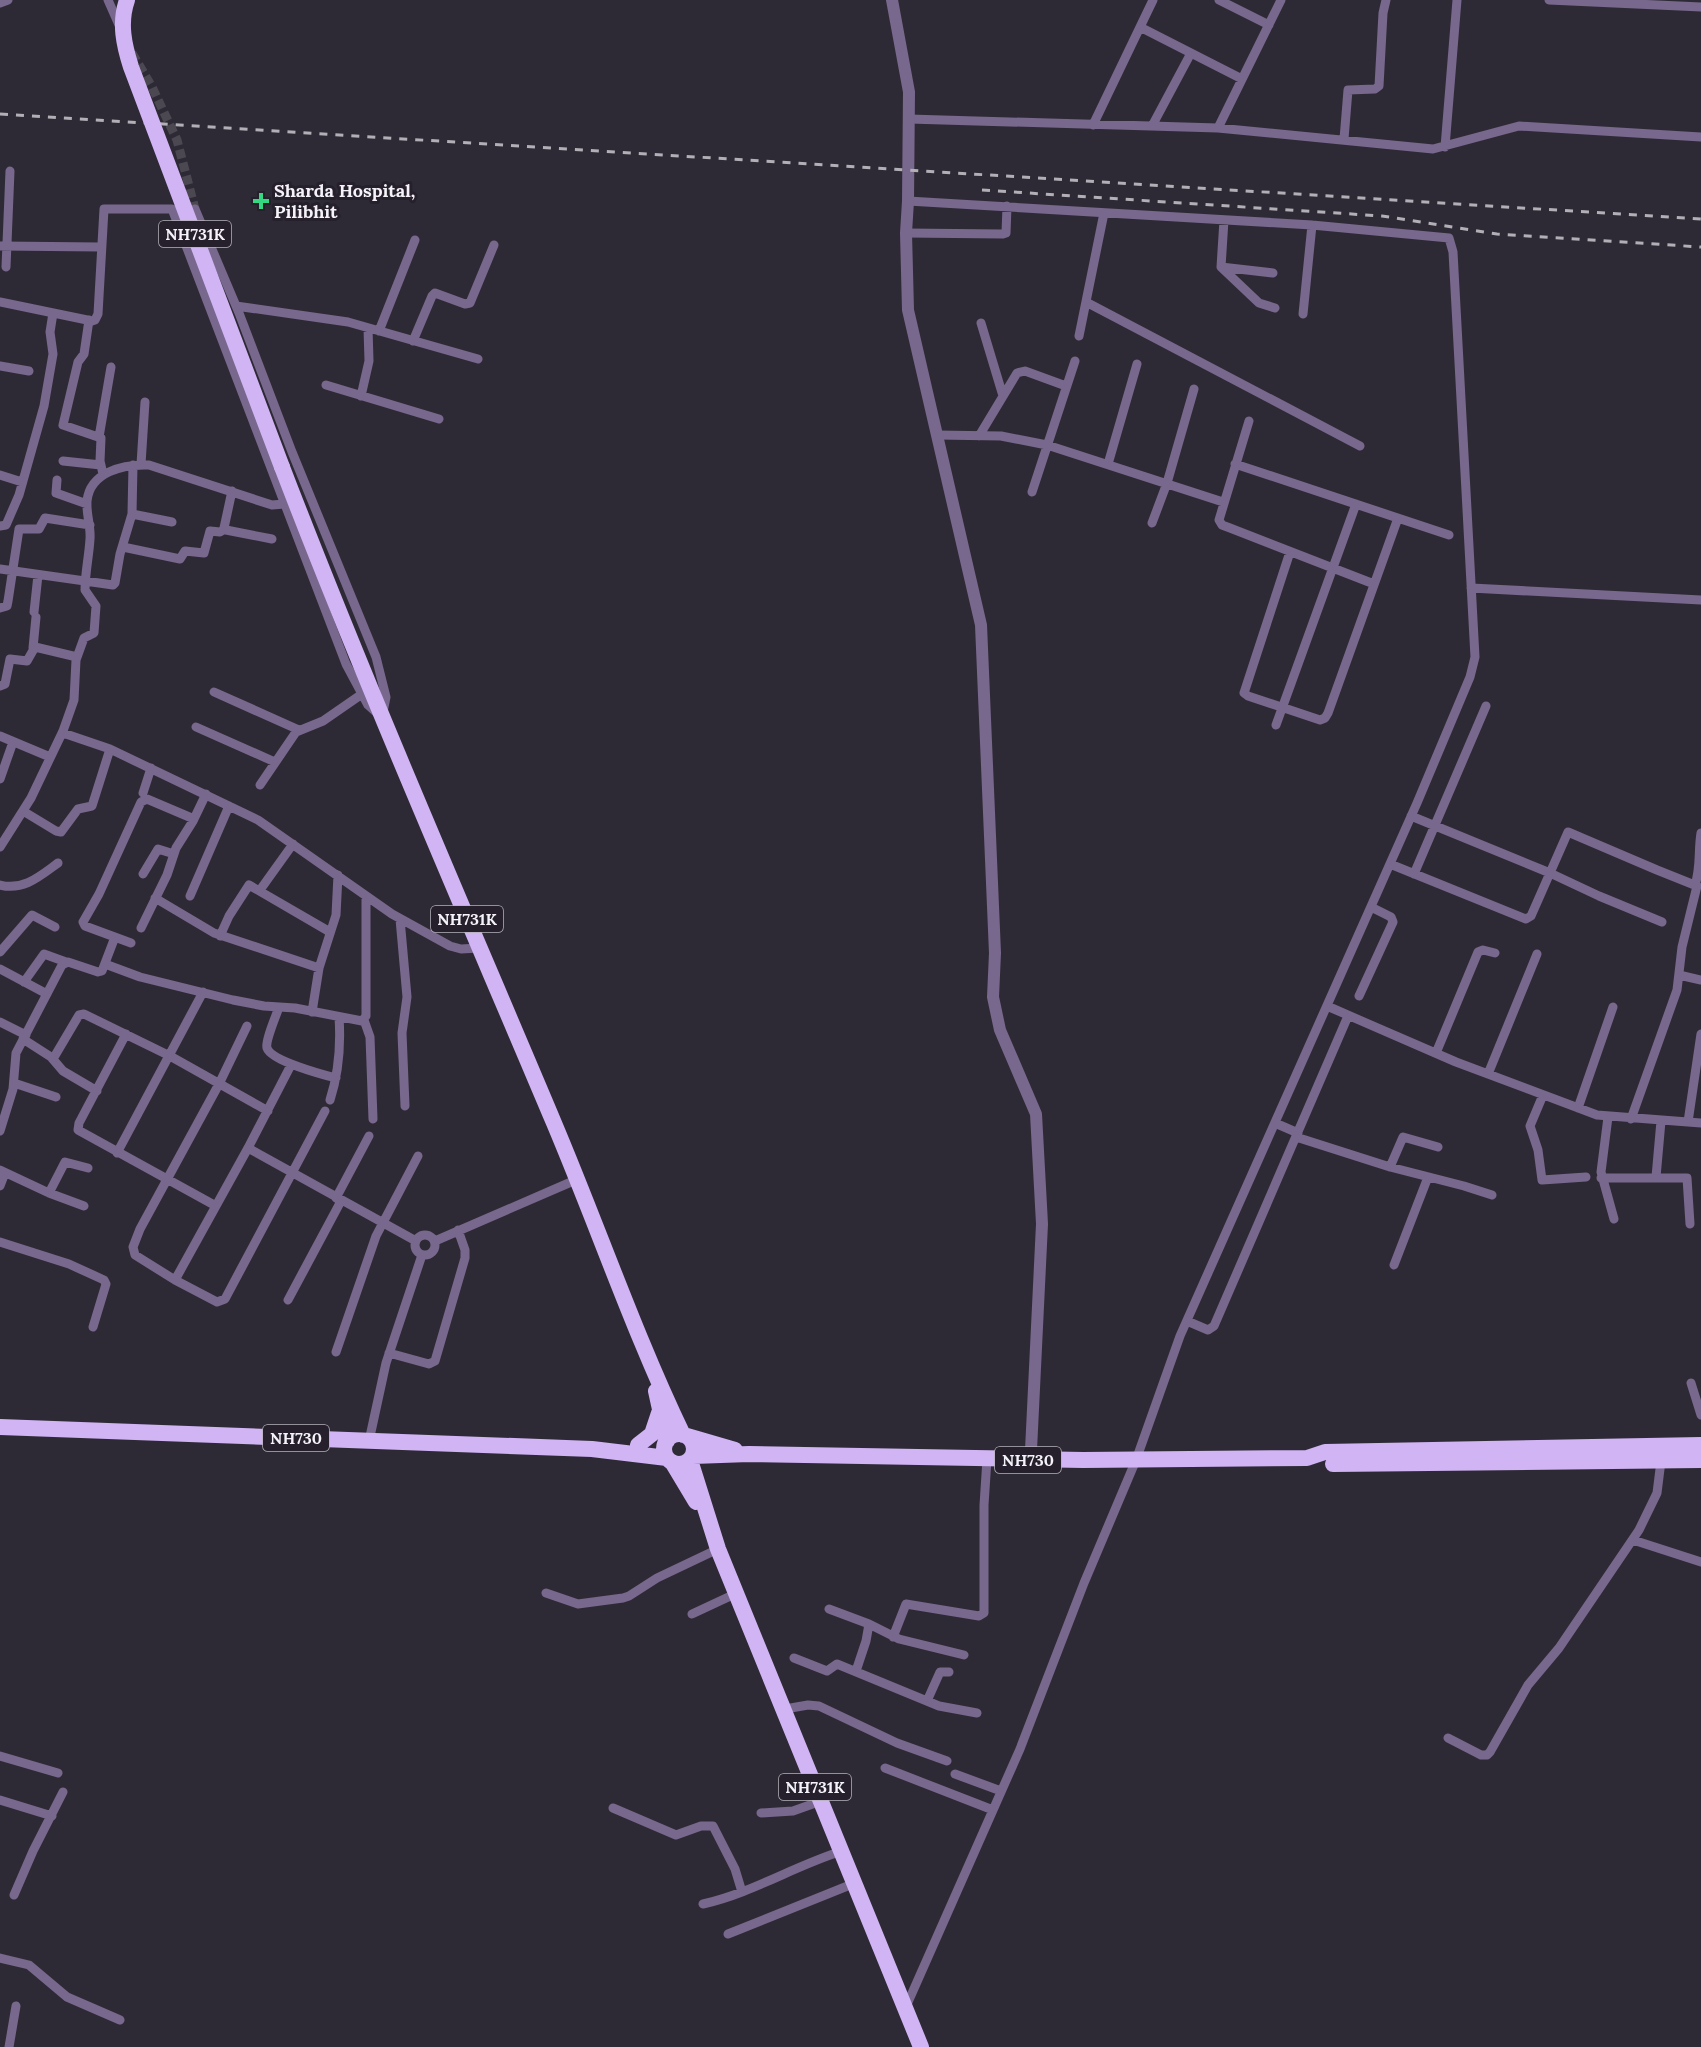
<svg xmlns="http://www.w3.org/2000/svg" width="1701" height="2047" viewBox="0 0 1701 2047" font-family="Lora,serif">
	<style>
		.lines { fill: none; stroke-linecap: round; stroke-linejoin: round }
		.minor-tunnel { stroke: #4c4852; stroke-width: 9; stroke-dasharray: 9 4.5; stroke-linecap: butt }
		.minor { stroke: #78688d; stroke-width: 9 }
		.tertiary { stroke: #78688d; stroke-width: 12 }
		.trunk { stroke: #d0b4f4; stroke-width: 16 }
		.rail { stroke: #b2afb7; stroke-width: 3; stroke-dasharray: 8 8; stroke-linecap: butt }
		.trunk-bridge { stroke: #d0b4f4; stroke-width: 16 }
		.poi-dot { fill: #33d881; stroke: #25202b; stroke-width: 2 }
		.labels { text-anchor: middle; stroke-width: 6; stroke-linejoin: round; paint-order: stroke }
		.shield { fill: #25202b; stroke: #b7b3bb; stroke-width: 1.5 }
		.shield-label { font-size: 16px; font-weight: bold; fill: #f5f2f9 }
		.poi-label { font-size: 18px; font-weight: bold; fill: #f5f2f9; stroke: #25202b; text-anchor: start }
	</style>
	<rect width="100%" height="100%" fill="#2e2a35"/>
	<g class="lines">
		<!-- minor-tunnel -->
		<path class="minor-tunnel" d="M 132,53 L 152,87 L 177,140 L 195,209"/>
		<!-- minor -->
		<path class="minor" d="M 108,0 L 119,25
			M 1219,0 L 1269,25
			M 1549,0 L 1701,7
			M 0,3 L 8,0
			M 1140,27 L 1242,79
			M 909,119 L 1218,128 L 1433,149 L 1519,126 L 1701,137
			M 1093,125 L 1153,0
			M 1152,126 L 1191,53
			M 1218,128 L 1281,0
			M 1344,139 L 1348,90 L 1375,89 L 1379,86 L 1383,13 L 1386,0
			M 1445,147 L 1457,0
			M 195,209 L 239,313 L 292,452 L 376,657 L 386,697 L 383,712
			M 1224,220 L 1221,267 L 1259,303 L 1275,308
			M 906,233 L 1003,234 L 1006,233 L 1007,206
			M 0,246 L 101,247
			M 6,267 L 10,171
			M 1221,267 L 1273,273
			M 0,302 L 92,321 L 95,320 L 98,314 L 104,209 L 172,209 L 346,664 L 368,705 L 378,714
			M 1086,302 L 1360,446
			M 236,306 L 348,322 L 478,359
			M 1303,314 L 1312,225
			M 89,320 L 84,354 L 78,362 L 63,425 L 101,438 L 100,461 L 103,474
			M 981,323 L 1003,396
			M 379,331 L 415,240
			M 1079,336 L 1104,213
			M 413,341 L 432,296 L 435,293 L 465,304 L 470,303 L 494,245
			M 0,366 L 29,371
			M 326,385 L 439,419
			M 361,396 L 369,361 L 368,328
			M 1249,421 L 1219,520 L 1222,525 L 1230,528 L 1374,584
			M 937,435 L 1001,436 L 1047,445 L 1223,502
			M 979,436 L 1017,373 L 1025,371 L 1066,386
			M 99,437 L 111,367
			M 63,461 L 101,465
			M 141,464 L 145,402
			M 1108,464 L 1137,364
			M 1235,464 L 1449,535
			M 0,475 L 22,482
			M 57,480 L 56,493 L 87,504
			M 232,491 L 224,528 L 226,530 L 272,539
			M 1032,492 L 1075,361
			M 132,514 L 172,522
			M 1152,523 L 1167,483 L 1194,389
			M 0,526 L 6,525 L 19,495 L 44,406 L 53,354 L 50,332 L 53,313
			M 123,547 L 180,559 L 185,551 L 204,553 L 210,531 L 220,532 L 225,529
			M 1290,552 L 1244,693 L 1248,696 L 1320,720 L 1325,718 L 1328,713 L 1398,518
			M 0,569 L 113,585 L 115,583 L 120,554 L 132,514 L 133,465
			M 1471,588 L 1701,600
			M 0,608 L 7,606 L 8,601 L 19,529 L 39,529 L 45,518 L 90,525
			M 34,612 L 38,575
			M 33,648 L 36,617
			M 0,686 L 5,684 L 10,659 L 27,661 L 35,647 L 77,657
			M 214,692 L 299,730
			M 1276,725 L 1356,504
			M 196,727 L 275,762
			M 63,733 L 110,749 L 258,820 L 392,914 L 450,946 L 461,949 L 479,948
			M 0,736 L 50,757
			M 0,779 L 13,742
			M 260,785 L 296,732 L 323,721 L 362,694
			M 143,793 L 151,768
			M 23,811 L 56,831 L 61,832 L 78,809 L 92,806 L 110,749
			M 1411,816 L 1550,873 L 1599,896 L 1662,922
			M 0,847 L 31,798 L 63,731 L 74,700 L 76,660 L 84,638 L 94,633 L 96,606 L 85,590 C 85,573 89,556 90,539 C 91,526 86,514 87,501 C 90,472 123,464 149,465 L 272,505 L 284,504
			M 1390,864 L 1526,919 L 1531,916 L 1568,832 L 1657,870 L 1697,886 L 1682,947 L 1677,990 L 1631,1119
			M 143,874 L 158,849 L 174,854
			M 1414,874 L 1486,706
			M 0,885 C 24,891 40,876 58,863
			M 1695,885 C 1701,867 1698,851 1701,833
			M 260,890 L 293,844
			M 190,896 L 229,806
			M 155,898 L 214,933 L 319,968
			M 400,919 L 407,997 L 402,1033 L 405,1106
			M 141,928 L 167,875 L 176,848 L 193,821 L 206,794
			M 220,936 L 229,916 L 249,885 L 330,932
			M 131,943 L 85,926 L 83,922 L 99,894 L 141,802 L 147,799 L 194,819
			M 0,952 L 32,915 L 55,927
			M 105,964 L 140,977 L 233,1000 L 264,1006 L 295,1008 L 362,1021 L 366,1016 L 366,896
			M 0,969 L 47,994
			M 1679,975 L 1701,980
			M 24,982 L 44,954 L 66,962
			M 1359,996 L 1393,922 L 1391,917 L 1371,907
			M 1327,1006 L 1456,1062 L 1597,1115 L 1701,1123
			M 279,1007 C 276,1016 265,1041 267,1048 C 271,1061 324,1075 336,1078
			M 312,1012 L 319,968 L 336,915 L 338,875
			M 364,1020 L 370,1037 L 373,1119
			M 0,1022 L 26,1035
			M 247,1026 L 219,1084 L 140,1229 L 133,1247 L 135,1255 L 175,1280 L 217,1302 L 225,1299 L 325,1111
			M 126,1034 L 79,1123 L 78,1130 L 216,1206
			M 23,1039 L 51,1057 L 63,1071 L 97,1091
			M 1436,1053 L 1478,952 L 1483,950 L 1495,953
			M 53,1059 L 79,1015 L 84,1014 L 170,1056 L 268,1111
			M 1488,1074 L 1537,954
			M 14,1083 L 56,1097
			M 1543,1095 L 1530,1126 L 1538,1150 L 1542,1180 L 1586,1177
			M 330,1100 C 339,1072 341,1046 339,1017
			M 1578,1108 L 1613,1007
			M 1608,1117 L 1601,1172 L 1614,1219
			M 1688,1122 L 1701,1034
			M 1275,1123 L 1298,1133
			M 0,1131 L 13,1089 L 16,1053 L 62,965 L 68,962 L 98,972 L 102,971 L 115,937
			M 1296,1137 L 1390,1167 L 1464,1186 L 1492,1195
			M 248,1148 L 416,1241
			M 117,1153 L 203,992
			M 1390,1167 L 1403,1137 L 1438,1147
			M 0,1170 L 49,1193 L 84,1206
			M 1656,1177 L 1661,1121
			M 1601,1178 L 1687,1178 L 1690,1224
			M 0,1186 L 5,1173
			M 49,1193 L 65,1162 L 88,1168
			M 336,1198 L 369,1136
			M415 1245a10 10 0 1 1 20 0a10 10 0 1 1-20 0Z
			M 435,1241 L 578,1179
			M 0,1242 L 69,1264 L 104,1280 L 106,1284 L 93,1327
			M 1394,1265 L 1428,1177
			M 175,1280 L 248,1148 L 291,1065
			M 288,1300 L 341,1201
			M 1187,1321 L 1208,1330 L 1214,1326 L 1348,1016
			M 336,1352 L 376,1236 L 418,1156
			M 389,1353 L 429,1364 L 435,1361 L 465,1258 L 465,1250 L 458,1230
			M 1691,1383 L 1701,1415
			M 369,1441 L 386,1363 L 422,1255
			M 1633,1540 L 1701,1562
			M 546,1593 L 578,1604 L 623,1598 L 629,1596 L 657,1578 L 718,1549
			M 829,1609 L 869,1624 L 899,1639 L 964,1655
			M 692,1614 L 737,1593
			M 893,1637 L 906,1604 L 979,1616 L 984,1613 L 984,1505 L 987,1459
			M 794,1658 L 827,1671 L 837,1664 L 939,1706 L 977,1713
			M 856,1671 L 866,1641 L 869,1624
			M 927,1701 L 940,1672 L 949,1672
			M 785,1709 L 808,1705 L 819,1706 L 897,1743 L 947,1761
			M 1448,1738 L 1481,1755 L 1487,1755 L 1490,1752 L 1528,1685 L 1559,1648 L 1639,1530 L 1657,1493 L 1661,1461
			M 0,1756 L 58,1773
			M 885,1768 L 993,1810
			M 955,1774 L 1001,1791
			M 0,1800 L 52,1816
			M 613,1808 L 676,1835 L 701,1826 L 713,1826 L 735,1869 L 742,1892
			M 761,1813 L 793,1811 L 821,1801
			M 14,1895 L 33,1851 L 63,1792
			M 703,1904 C 752,1893 794,1866 842,1851
			M 728,1934 L 855,1883
			M 0,1958 L 29,1965 L 67,1997 L 120,2020
			M 905,2009 L 1020,1749 L 1084,1583 L 1136,1460 L 1180,1336 L 1417,803 L 1470,677 L 1475,657 L 1453,252 L 1449,238 L 1312,225 L 908,201
			M 9,2047 L 16,2006"/>
		<!-- tertiary -->
		<path class="tertiary" d="M 892,0 L 909,92 L 908,201 L 906,233 L 908,310 L 981,625 L 995,953 L 993,997 L 1000,1030 L 1036,1114 L 1042,1224 L 1031,1450 L 1020,1460"/>
		<!-- trunk -->
		<path class="trunk" d="M 282,467 C 367,688 462,905 554,1123 C 598,1227 634,1333 683,1435
			M 656,1391 L 667,1441
			M 0,1427 L 592,1449 L 667,1458
			M664 1449a15 15 0 1 1 30 0a15 15 0 1 1-30 0Z
			M 687,1436 L 735,1450
			M 638,1445 L 652,1434 L 659,1413
			M 693,1456 L 749,1454 L 1083,1460 L 1307,1458 L 1325,1452 L 1701,1445
			M 690,1460 L 718,1549 L 921,2047
			M 672,1462 L 696,1502
			M 1333,1464 L 1701,1460"/>
		<!-- rail -->
		<path class="rail" d="M 0,114 L 1701,219
			M 982,190 L 1382,216 L 1497,234 L 1701,247"/>
		<!-- trunk-bridge -->
		<path class="trunk-bridge" d="M 127,0 C 119,23 124,45 131,67 L 282,467"/>
	</g>
	<!-- markers -->
	<path class="poi-dot" d="M258 192h6v6h6v6h-6v6h-6v-6h-6v-6h6z"/>
	<g class="labels">
		<!-- shield labels -->
		<g class="shield">
			<rect x="159" y="221" width="72" height="26" rx="4.5"/>
			<rect x="431" y="906" width="72" height="26" rx="4.5"/>
			<rect x="263" y="1425" width="66" height="26" rx="4.5"/>
			<rect x="995" y="1447" width="66" height="26" rx="4.5"/>
			<rect x="779" y="1774" width="72" height="26" rx="4.5"/>
		</g>
		<g class="shield-label">
			<text x="195" y="240">NH731K</text>
			<text x="467" y="925">NH731K</text>
			<text x="296" y="1444">NH730</text>
			<text x="1028" y="1466">NH730</text>
			<text x="815" y="1793">NH731K</text>
		</g>
		<!-- poi labels -->
		<g class="poi-label">
			<text x="274" y="197">Sharda Hospital,<tspan x="274" dy="21">Pilibhit</tspan></text>
		</g>
	</g>
</svg>
